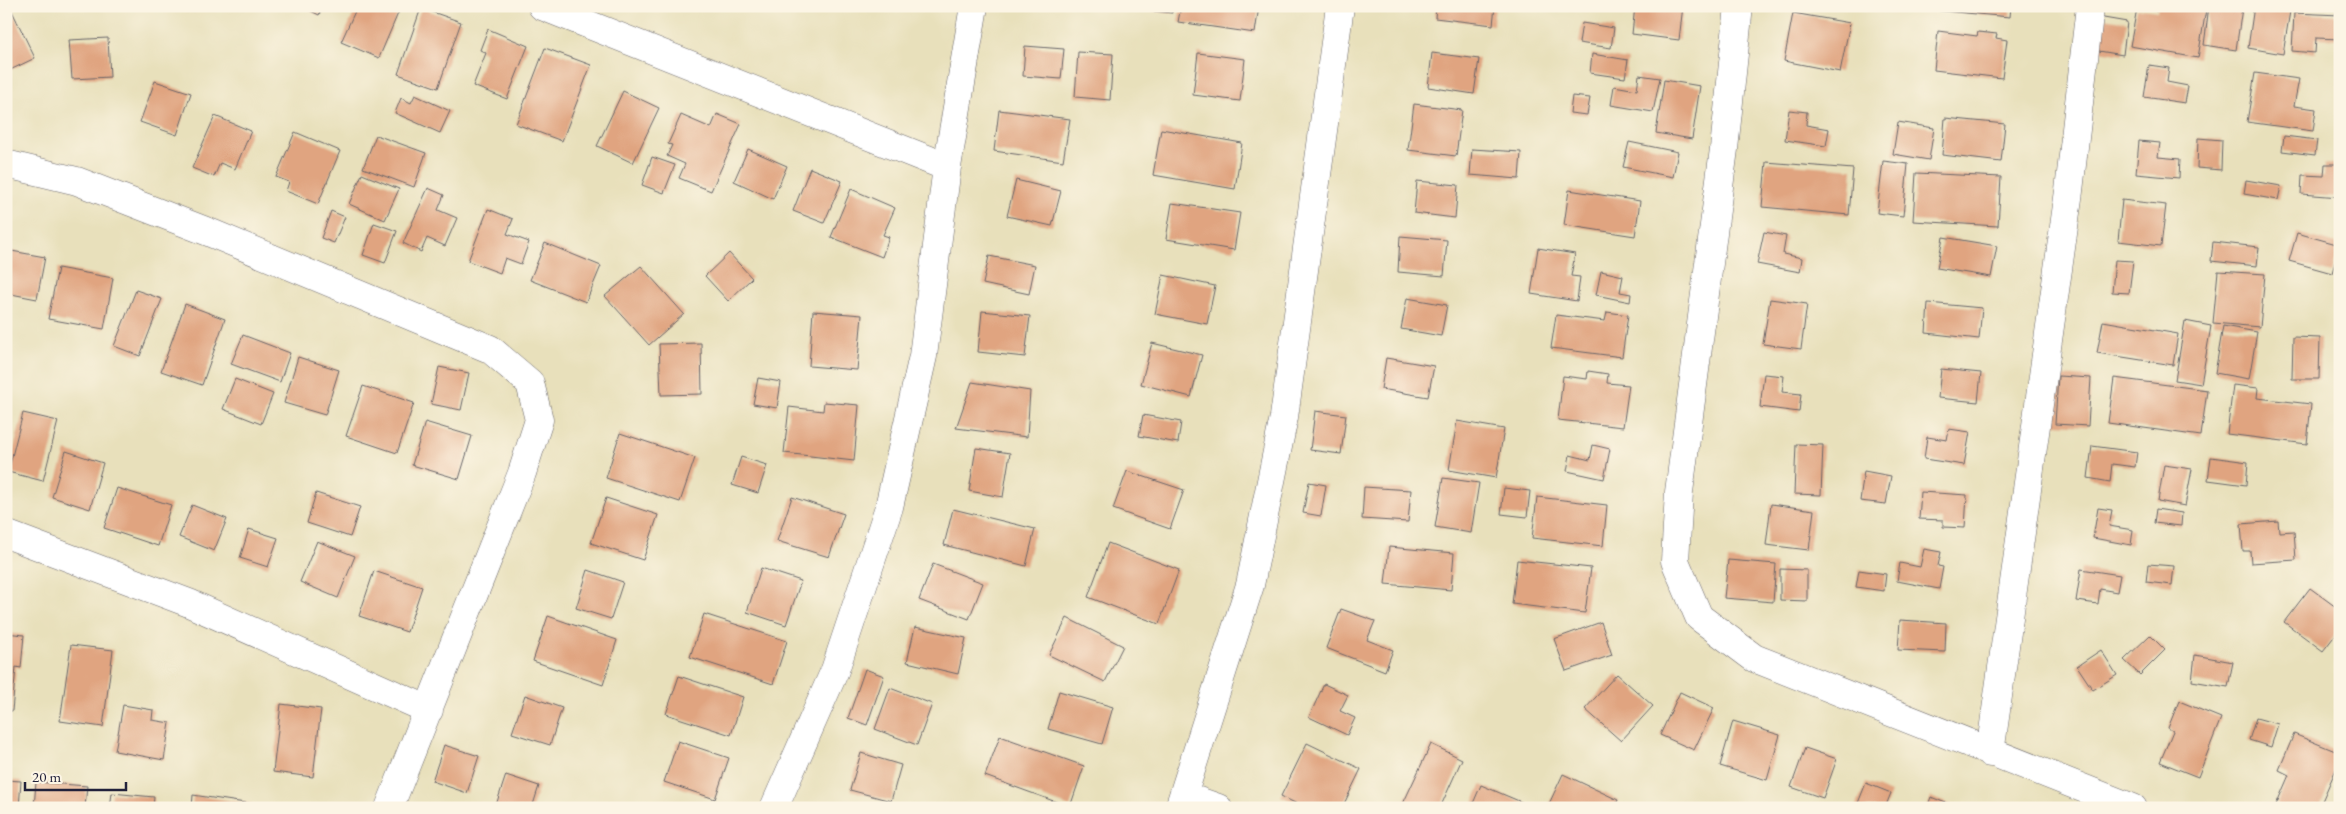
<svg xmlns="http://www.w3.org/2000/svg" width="2346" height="814" viewBox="0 0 2346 814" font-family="'EB Garamond',serif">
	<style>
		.building { fill: #e0a480 }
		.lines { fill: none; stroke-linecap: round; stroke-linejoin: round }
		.minor-casing { stroke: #676468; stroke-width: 29 }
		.minor { stroke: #fff; stroke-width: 28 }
	</style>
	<rect width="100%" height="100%" fill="#fcf5e5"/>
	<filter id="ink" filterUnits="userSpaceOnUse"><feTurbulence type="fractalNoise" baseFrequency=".02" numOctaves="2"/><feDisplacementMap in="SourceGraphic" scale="10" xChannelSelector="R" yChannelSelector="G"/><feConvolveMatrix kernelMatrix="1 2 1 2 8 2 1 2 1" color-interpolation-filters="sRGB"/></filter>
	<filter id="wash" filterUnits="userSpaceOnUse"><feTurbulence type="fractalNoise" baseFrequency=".0096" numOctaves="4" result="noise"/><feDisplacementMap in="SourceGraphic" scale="20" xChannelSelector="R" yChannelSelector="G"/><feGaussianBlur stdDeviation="1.12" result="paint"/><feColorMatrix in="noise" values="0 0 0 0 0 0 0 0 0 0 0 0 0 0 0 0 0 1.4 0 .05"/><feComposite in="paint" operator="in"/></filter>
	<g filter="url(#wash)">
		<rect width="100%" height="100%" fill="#e8e0bb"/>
		<g id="blocks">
			<!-- building -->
			<path class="building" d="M 301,6 L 323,6 L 319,15 Z
				M 350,6 L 389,6 L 399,11 L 379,58 L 341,42 L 356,9 Z
				M 1143,6 L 1172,6 L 1172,13 L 1143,10 Z
				M 1181,6 L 1259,6 L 1255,33 L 1178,22 Z
				M 1436,6 L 1495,6 L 1493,25 L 1435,18 Z
				M 1635,6 L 1683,6 L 1679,40 L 1632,34 Z
				M 1932,6 L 2011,6 L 2010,17 L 1932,10 Z
				M 2158,6 L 2191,6 L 2206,9 L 2198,58 L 2130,46 L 2137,8 L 2157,11 Z
				M 2209,6 L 2242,8 L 2236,50 L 2204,45 Z
				M 2254,6 L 2290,11 L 2283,54 L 2248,48 Z
				M 10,7 L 35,58 L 6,72 L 6,9 Z
				M 421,8 L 461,22 L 438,88 L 398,74 Z
				M 1793,13 L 1850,23 L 1840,72 L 1784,61 Z
				M 2294,13 L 2340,15 L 2340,39 L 2316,38 L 2315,53 L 2292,51 Z
				M 2098,17 L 2127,22 L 2123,55 L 2093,50 Z
				M 1582,23 L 1614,28 L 1611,48 L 1579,43 Z
				M 488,29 L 528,46 L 507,99 L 473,86 L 486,53 L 480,50 Z
				M 1938,31 L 1977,36 L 1978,32 L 1997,34 L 1996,38 L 2007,40 L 2002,78 L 1934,70 Z
				M 108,38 L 110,77 L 72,79 L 69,40 Z
				M 1025,46 L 1064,49 L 1061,79 L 1023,76 Z
				M 545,48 L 591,65 L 562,141 L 516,124 Z
				M 1078,52 L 1113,54 L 1110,100 L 1075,97 Z
				M 1198,53 L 1245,59 L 1240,101 L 1193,95 Z
				M 1432,53 L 1479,59 L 1474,94 L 1428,87 Z
				M 1592,54 L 1628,60 L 1625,78 L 1590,73 Z
				M 2149,65 L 2169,68 L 2167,82 L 2188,86 L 2185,103 L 2144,97 Z
				M 2255,73 L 2299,79 L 2294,106 L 2316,109 L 2313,131 L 2247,122 Z
				M 1639,75 L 1660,78 L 1653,112 L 1611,105 L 1614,86 L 1637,90 Z
				M 1664,80 L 1700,86 L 1692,139 L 1656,133 Z
				M 155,81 L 191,93 L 177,135 L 140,122 Z
				M 623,91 L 659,108 L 633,163 L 597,146 Z
				M 415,95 L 450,111 L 440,133 L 395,113 L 401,98 L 411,103 Z
				M 1572,96 L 1590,98 L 1587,115 L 1570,113 Z
				M 1414,104 L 1462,110 L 1456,156 L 1408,150 Z
				M 999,110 L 1070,119 L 1063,161 L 994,151 Z
				M 1789,110 L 1807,112 L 1806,125 L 1829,129 L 1826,146 L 1785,140 Z
				M 717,114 L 741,124 L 711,191 L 679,178 L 685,164 L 667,156 L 672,145 L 668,144 L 681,115 L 711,128 Z
				M 215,116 L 251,131 L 235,169 L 220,163 L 214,177 L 192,168 Z
				M 1945,118 L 2005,124 L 2001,162 L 1942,155 Z
				M 1898,122 L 1934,128 L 1929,160 L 1893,154 Z
				M 1161,129 L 1242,143 L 1235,189 L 1153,175 Z
				M 295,132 L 340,151 L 318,204 L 286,191 L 289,182 L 276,177 Z
				M 376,135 L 426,153 L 414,187 L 363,168 Z
				M 2284,136 L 2317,140 L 2315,155 L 2282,151 Z
				M 2198,138 L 2222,140 L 2221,170 L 2197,168 Z
				M 2139,141 L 2160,143 L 2158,157 L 2180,159 L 2179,178 L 2136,174 Z
				M 1629,142 L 1678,152 L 1673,177 L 1623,167 Z
				M 748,149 L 787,166 L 773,199 L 734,181 Z
				M 1472,149 L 1521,152 L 1519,179 L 1470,175 Z
				M 652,157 L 675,165 L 664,193 L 642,185 Z
				M 1883,161 L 1908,164 L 1903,216 L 1877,213 Z
				M 1766,162 L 1853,169 L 1849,215 L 1762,207 Z
				M 2325,164 L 2340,164 L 2340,197 L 2301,194 L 2302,175 L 2324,176 Z
				M 810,168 L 842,181 L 824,223 L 793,211 Z
				M 1916,173 L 2001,177 L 1998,226 L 1913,221 Z
				M 362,174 L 399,189 L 385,220 L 349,204 Z
				M 1016,180 L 1061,191 L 1052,226 L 1007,216 Z
				M 2246,180 L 2281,186 L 2278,200 L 2244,194 Z
				M 1417,181 L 1458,185 L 1455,218 L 1414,213 Z
				M 428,188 L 444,195 L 438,210 L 457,218 L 445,246 L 427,238 L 421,252 L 403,243 Z
				M 851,189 L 895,208 L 883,235 L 889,237 L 882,257 L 831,237 Z
				M 1569,190 L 1640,201 L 1635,236 L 1564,225 Z
				M 2122,200 L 2166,205 L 2161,246 L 2118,241 Z
				M 1172,203 L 1240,213 L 1234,250 L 1166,239 Z
				M 488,209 L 513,219 L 507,234 L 529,242 L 521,264 L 505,258 L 500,273 L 468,261 Z
				M 331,211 L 345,217 L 334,243 L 321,238 Z
				M 374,223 L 397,231 L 385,263 L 363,255 Z
				M 1764,232 L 1786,236 L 1783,254 L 1802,258 L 1800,272 L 1757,264 Z
				M 2297,233 L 2340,245 L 2332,273 L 2289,261 Z
				M 1400,236 L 1447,240 L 1444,276 L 1398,272 Z
				M 1943,237 L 1997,246 L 1991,277 L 1937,268 Z
				M 2213,242 L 2259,247 L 2257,266 L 2211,261 Z
				M 545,243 L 601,266 L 586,302 L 530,280 Z
				M 1538,248 L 1575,254 L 1571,276 L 1580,277 L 1577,301 L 1531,294 Z
				M 6,250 L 45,257 L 37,299 L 6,293 Z
				M 729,253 L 752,278 L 728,301 L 705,276 Z
				M 989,256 L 1035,265 L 1029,294 L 983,284 Z
				M 2115,260 L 2133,261 L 2129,293 L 2112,292 Z
				M 641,266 L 684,314 L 649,345 L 605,296 Z
				M 58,268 L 113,278 L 104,329 L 48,319 Z
				M 1601,271 L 1623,276 L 1620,292 L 1631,294 L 1630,302 L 1596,295 Z
				M 2218,271 L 2265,274 L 2260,327 L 2213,323 Z
				M 1163,275 L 1215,286 L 1207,324 L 1155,314 Z
				M 136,290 L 162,299 L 140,356 L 114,346 Z
				M 1407,298 L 1447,305 L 1441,336 L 1401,329 Z
				M 1770,299 L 1807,304 L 1801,349 L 1763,344 Z
				M 1928,303 L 1982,308 L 1979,339 L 1926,333 Z
				M 185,304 L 225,319 L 202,385 L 161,371 Z
				M 813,311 L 862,315 L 857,370 L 809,366 Z
				M 982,311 L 1030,316 L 1025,357 L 978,352 Z
				M 1607,312 L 1628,315 L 1622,357 L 1551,348 L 1556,315 L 1605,321 Z
				M 2103,321 L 2178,334 L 2173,365 L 2097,353 Z
				M 2185,321 L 2211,326 L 2201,384 L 2175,380 Z
				M 2223,326 L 2257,332 L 2249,379 L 2215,373 Z
				M 243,335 L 290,353 L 280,382 L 231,364 Z
				M 2293,337 L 2320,338 L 2319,379 L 2292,379 Z
				M 701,343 L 702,394 L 661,395 L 659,344 Z
				M 1152,343 L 1202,355 L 1191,397 L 1141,384 Z
				M 298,357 L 339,370 L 325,415 L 284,403 Z
				M 1386,358 L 1434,366 L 1428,397 L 1381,389 Z
				M 439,367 L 469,373 L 461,410 L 431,404 Z
				M 1941,369 L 1981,373 L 1978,402 L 1938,398 Z
				M 1588,371 L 1608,374 L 1607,383 L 1629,385 L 1623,427 L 1558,420 L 1563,376 L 1587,379 Z
				M 1764,374 L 1784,376 L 1782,392 L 1801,394 L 1799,412 L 1760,407 Z
				M 2058,376 L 2091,378 L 2088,426 L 2055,424 Z
				M 758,378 L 781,382 L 777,408 L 753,404 Z
				M 2114,378 L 2207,390 L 2201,436 L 2108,423 Z
				M 235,379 L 273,394 L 261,424 L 223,409 Z
				M 972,382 L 1030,391 L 1027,437 L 956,428 Z
				M 2233,385 L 2258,388 L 2257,398 L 2311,404 L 2307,444 L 2227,434 Z
				M 363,386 L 414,403 L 397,453 L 346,436 Z
				M 824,402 L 859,405 L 854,461 L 784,453 L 789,407 L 823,411 Z
				M 1315,411 L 1346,415 L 1341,454 L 1310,450 Z
				M 23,413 L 58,421 L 43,481 L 8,472 Z
				M 1143,415 L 1181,422 L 1178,443 L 1139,436 Z
				M 1457,421 L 1504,429 L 1496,478 L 1449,470 Z
				M 425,422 L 472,436 L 459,479 L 412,465 Z
				M 1949,429 L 1970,432 L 1964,465 L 1924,459 L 1927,437 L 1947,440 Z
				M 620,433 L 695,458 L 680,502 L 606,478 Z
				M 1796,444 L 1823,445 L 1821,495 L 1794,494 Z
				M 1593,445 L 1610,449 L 1604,479 L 1567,471 L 1570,455 L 1590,460 Z
				M 2092,446 L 2137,452 L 2135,467 L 2112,464 L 2110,482 L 2088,478 Z
				M 976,448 L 1010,453 L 1003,497 L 969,491 Z
				M 66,451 L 103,463 L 90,509 L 52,497 Z
				M 741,457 L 767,465 L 758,493 L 732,485 Z
				M 2211,457 L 2248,462 L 2246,485 L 2208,480 Z
				M 2164,465 L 2192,469 L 2185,506 L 2158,501 Z
				M 1127,471 L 1184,490 L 1170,529 L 1113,509 Z
				M 1864,471 L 1891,476 L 1886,504 L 1860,501 Z
				M 1443,478 L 1479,483 L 1471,533 L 1435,527 Z
				M 1309,482 L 1326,485 L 1321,516 L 1303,513 Z
				M 1364,487 L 1411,490 L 1408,522 L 1362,519 Z
				M 117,488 L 171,505 L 158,546 L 104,528 Z
				M 1504,488 L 1530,491 L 1527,517 L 1501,514 Z
				M 1921,492 L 1967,495 L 1965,528 L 1943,527 L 1943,520 L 1919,519 Z
				M 316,493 L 360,507 L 350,537 L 307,523 Z
				M 792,497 L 844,514 L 829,557 L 777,541 Z
				M 1537,497 L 1607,505 L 1603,546 L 1532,538 Z
				M 606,498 L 658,515 L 643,560 L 591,543 Z
				M 1771,504 L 1814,510 L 1809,550 L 1766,545 Z
				M 192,505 L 227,519 L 214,551 L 179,537 Z
				M 2098,508 L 2112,510 L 2109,526 L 2133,530 L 2131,545 L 2093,538 Z
				M 953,509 L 1035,529 L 1026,566 L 944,545 Z
				M 2156,509 L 2182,513 L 2181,526 L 2154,523 Z
				M 2278,521 L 2279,532 L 2294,531 L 2296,560 L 2251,563 L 2250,551 L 2243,551 L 2241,524 Z
				M 249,529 L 278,538 L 268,567 L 240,558 Z
				M 317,541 L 355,556 L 338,598 L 300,582 Z
				M 1108,543 L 1179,570 L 1159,624 L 1088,597 Z
				M 1389,547 L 1454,553 L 1451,590 L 1385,584 Z
				M 1924,549 L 1941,552 L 1938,566 L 1943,567 L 1939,589 L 1897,581 L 1900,563 L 1920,567 Z
				M 1517,560 L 1591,568 L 1585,613 L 1512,604 Z
				M 1728,560 L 1776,564 L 1773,602 L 1724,598 Z
				M 933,564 L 983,583 L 969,619 L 919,600 Z
				M 2148,564 L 2174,566 L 2172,585 L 2146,582 Z
				M 761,568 L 801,581 L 786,625 L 747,612 Z
				M 1780,569 L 1807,570 L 1807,601 L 1780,600 Z
				M 2081,569 L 2120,575 L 2117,592 L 2100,589 L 2098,604 L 2076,601 Z
				M 588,570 L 623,582 L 611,619 L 576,608 Z
				M 1859,570 L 1886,574 L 1884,591 L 1856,587 Z
				M 374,571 L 422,587 L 407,632 L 359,616 Z
				M 2310,588 L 2340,610 L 2340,629 L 2323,651 L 2284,622 Z
				M 1341,609 L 1375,621 L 1367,640 L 1393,650 L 1385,671 L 1326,648 Z
				M 704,614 L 787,641 L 773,684 L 690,657 Z
				M 548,616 L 617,640 L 603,685 L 533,661 Z
				M 1067,618 L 1123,646 L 1105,682 L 1049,655 Z
				M 1900,620 L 1946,623 L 1945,652 L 1898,650 Z
				M 1601,622 L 1612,655 L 1566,671 L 1554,639 Z
				M 915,627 L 966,638 L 958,674 L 907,662 Z
				M 6,633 L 24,635 L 21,668 L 16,667 L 12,711 L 6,711 Z
				M 2150,635 L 2165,650 L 2140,675 L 2124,660 Z
				M 71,645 L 113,650 L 103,727 L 60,721 Z
				M 2101,650 L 2117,675 L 2093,690 L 2077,666 Z
				M 2195,655 L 2233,662 L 2228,687 L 2192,681 Z
				M 865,669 L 884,676 L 867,725 L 848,718 Z
				M 1617,674 L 1653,706 L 1621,741 L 1585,709 Z
				M 679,676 L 743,697 L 731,735 L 666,714 Z
				M 1324,684 L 1348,695 L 1340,711 L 1355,718 L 1347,735 L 1309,717 Z
				M 890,688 L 932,704 L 917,745 L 875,729 Z
				M 1059,691 L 1113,707 L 1102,744 L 1048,729 Z
				M 1680,692 L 1714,708 L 1694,750 L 1660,735 Z
				M 525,695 L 562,708 L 550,745 L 512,733 Z
				M 2179,701 L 2221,718 L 2198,777 L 2160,762 L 2173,731 L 2168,728 Z
				M 281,704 L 321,709 L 313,777 L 273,772 Z
				M 123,705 L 153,710 L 152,720 L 170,723 L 164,760 L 115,751 Z
				M 2256,718 L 2278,724 L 2271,747 L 2249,740 Z
				M 1733,721 L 1780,735 L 1767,780 L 1720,766 Z
				M 2294,734 L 2340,753 L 2340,760 L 2319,808 L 2282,808 L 2276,805 L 2289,775 L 2279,770 Z
				M 1000,736 L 1084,766 L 1070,807 L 985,776 Z
				M 678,741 L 729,758 L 715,799 L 664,782 Z
				M 1307,743 L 1361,769 L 1342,808 L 1305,808 L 1281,796 Z
				M 1431,744 L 1462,759 L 1440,808 L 1401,808 Z
				M 444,745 L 479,756 L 467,793 L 432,781 Z
				M 1805,748 L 1837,759 L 1823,798 L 1791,787 Z
				M 861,753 L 901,765 L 891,801 L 850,790 Z
				M 1563,774 L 1618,800 L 1614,808 L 1552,808 L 1548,806 Z
				M 506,775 L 539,786 L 532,808 L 495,808 Z
				M 6,780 L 21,781 L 19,808 L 6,808 Z
				M 36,782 L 87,786 L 85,808 L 34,808 Z
				M 1866,783 L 1891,793 L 1885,808 L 1856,808 Z
				M 1481,785 L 1526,804 L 1524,808 L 1471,808 Z
				M 112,793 L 154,797 L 153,808 L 110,808 Z
				M 193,795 L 252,804 L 252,808 L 192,808 Z
				M 1931,797 L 1958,808 L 1927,808 Z"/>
		</g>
	</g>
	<g filter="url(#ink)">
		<use href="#blocks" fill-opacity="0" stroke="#676468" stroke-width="1"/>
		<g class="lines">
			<!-- minor casing -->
			<g class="minor-casing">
				<path id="minor" d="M 542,6 L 947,167
					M 1739,6 L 1724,149 L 1679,492 L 1675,561 L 1699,617 L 1754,658 L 2133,808
					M 6,164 L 77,181 L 211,233 L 490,349 L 530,383 L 539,420 L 522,473 L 389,808
					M 6,534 L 189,603 L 429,710
					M 1990,753 L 2069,191 L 2090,6
					M 1184,796 L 1218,808
					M 774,808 L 835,670 L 889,507 L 923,356 L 947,167 L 974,6
					M 1179,808 L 1250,585 L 1284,417 L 1340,6"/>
			</g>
			<!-- minor -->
			<use href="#minor" class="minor"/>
		</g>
	</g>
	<!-- margin -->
	<rect width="2346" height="814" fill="none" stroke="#fcf5e5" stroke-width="25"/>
	<!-- scale -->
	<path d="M25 782v8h101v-8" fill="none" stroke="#22223b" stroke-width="2.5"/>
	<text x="32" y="782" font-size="15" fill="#22223b" stroke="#fcf5e5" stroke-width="4" paint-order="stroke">20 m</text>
</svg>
